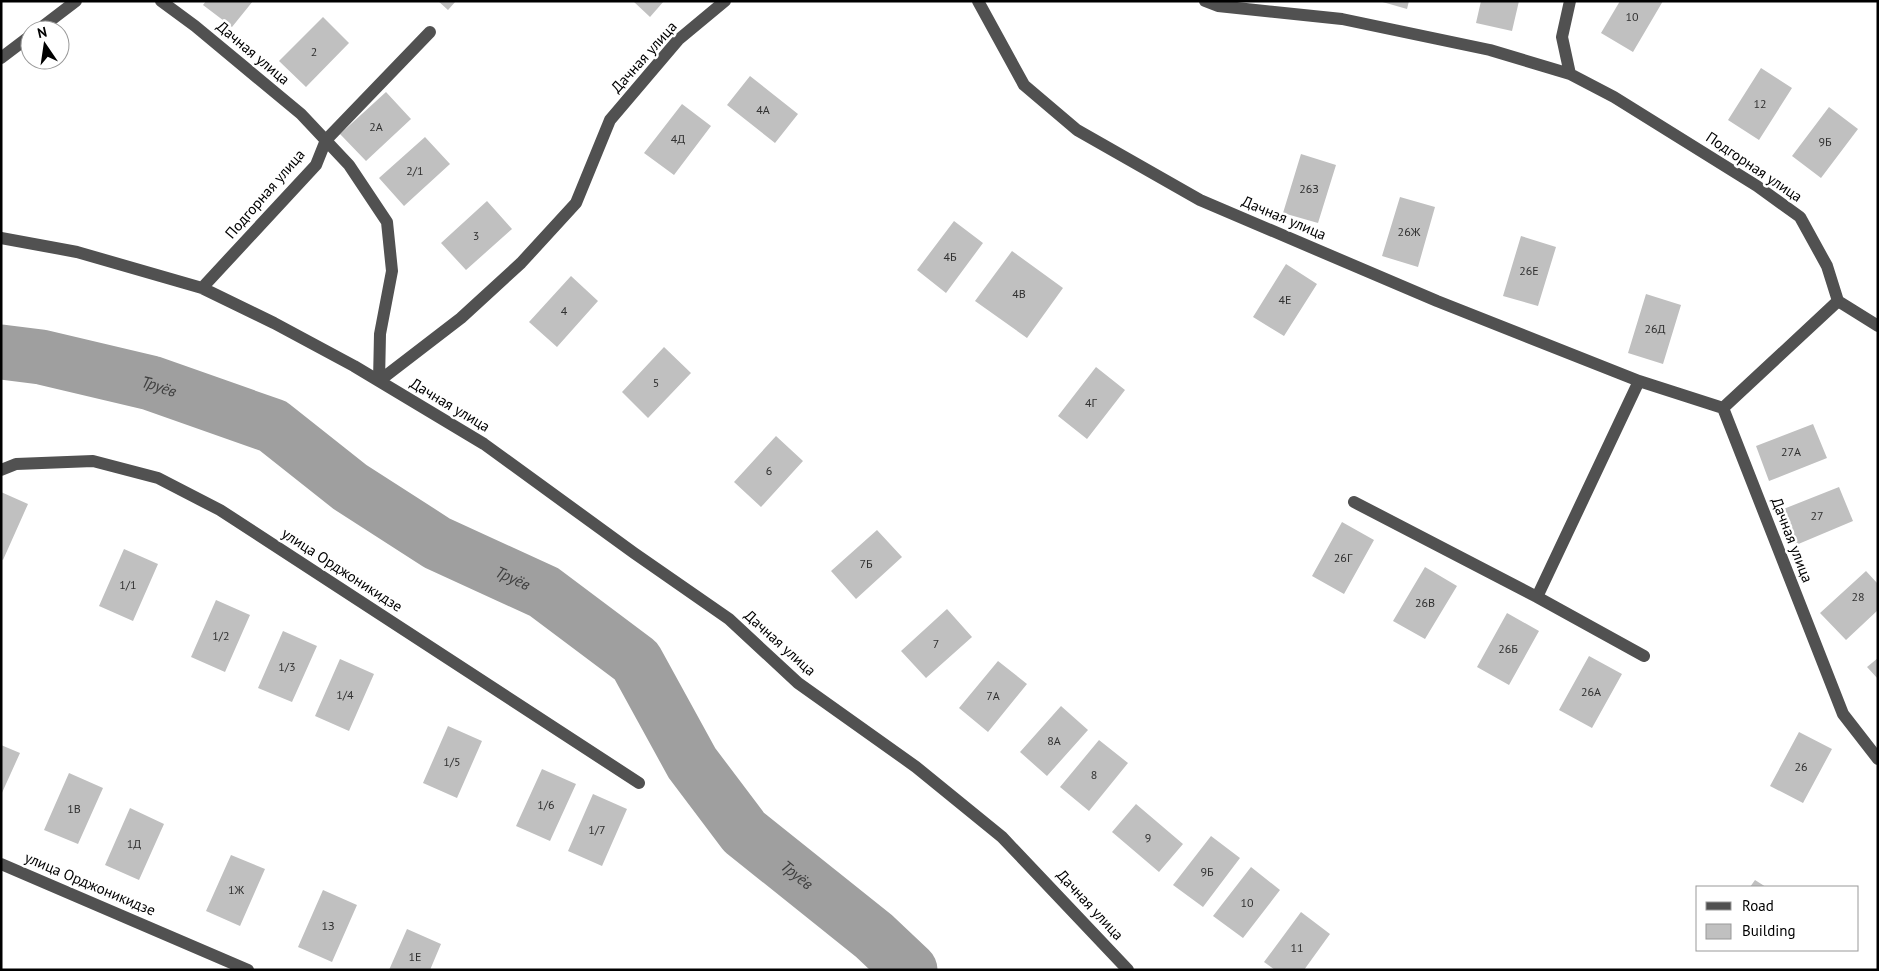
<svg xmlns="http://www.w3.org/2000/svg" width="1879" height="971" viewBox="0 0 1879 971" font-family="'PT Sans',sans-serif">
	<style>
		.lines { fill: none; stroke-linecap: round; stroke-linejoin: round }
		.river { stroke: #9f9f9f; stroke-width: 55 }
		.building { fill: #c0c0c0 }
		.minor { stroke: #515151; stroke-width: 12 }
		.labels { text-anchor: middle; stroke-width: 5; stroke-linejoin: round; paint-order: stroke }
		.number-label { font-size: 12px; fill: #303030 }
		.street-label { font-size: 15px; fill: #000; stroke: #fff }
		.water-label { font-size: 16px; font-style: italic; fill: #404040; stroke: #fff }
	</style>
	<rect width="100%" height="100%" fill="#fff"/>
	<g class="lines">
		<!-- river -->
		<path class="river" id="s1" d="M 1,352 L 41,357 L 151,383 L 273,426 L 350,487 L 437,543 L 544,592 L 636,661 L 692,763 L 744,832 L 874,936 L 910,970"/>
	</g>
	<!-- building -->
	<path class="building" d="M 206,1 L 253,1 L 232,27 L 203,5 Z
		M 438,1 L 456,1 L 448,10 Z
		M 633,1 L 664,1 L 650,17 Z
		M 1379,1 L 1409,1 L 1407,9 Z
		M 1481,1 L 1519,1 L 1512,31 L 1476,23 Z
		M 1620,1 L 1663,1 L 1633,52 L 1601,33 Z
		M 323,17 L 349,43 L 306,87 L 279,61 Z
		M 1761,68 L 1792,88 L 1759,140 L 1728,120 Z
		M 750,76 L 798,114 L 775,143 L 727,105 Z
		M 386,92 L 411,119 L 366,161 L 340,134 Z
		M 682,104 L 711,126 L 674,175 L 644,153 Z
		M 1829,107 L 1858,129 L 1821,178 L 1792,156 Z
		M 425,137 L 450,164 L 404,206 L 379,178 Z
		M 1301,154 L 1336,165 L 1318,223 L 1283,213 Z
		M 1400,197 L 1435,207 L 1418,267 L 1382,256 Z
		M 487,201 L 512,229 L 466,270 L 441,243 Z
		M 954,221 L 983,243 L 946,293 L 917,270 Z
		M 1521,236 L 1556,247 L 1538,306 L 1503,296 Z
		M 1012,251 L 1063,288 L 1027,338 L 975,301 Z
		M 1286,264 L 1317,284 L 1284,336 L 1253,317 Z
		M 571,276 L 598,301 L 557,347 L 529,322 Z
		M 1646,294 L 1681,305 L 1663,364 L 1628,353 Z
		M 664,347 L 691,373 L 648,418 L 622,392 Z
		M 1096,367 L 1125,390 L 1087,439 L 1058,416 Z
		M 1813,424 L 1827,458 L 1769,481 L 1756,446 Z
		M 776,436 L 803,461 L 761,507 L 734,482 Z
		M 1839,487 L 1853,521 L 1796,545 L 1781,510 Z
		M 1,492 L 28,504 L 3,560 L 1,559 Z
		M 1342,522 L 1374,540 L 1344,594 L 1312,576 Z
		M 877,530 L 902,557 L 856,599 L 831,571 Z
		M 124,549 L 158,564 L 133,621 L 99,606 Z
		M 1425,567 L 1457,586 L 1425,639 L 1393,621 Z
		M 1866,571 L 1878,584 L 1878,610 L 1846,640 L 1820,613 Z
		M 216,600 L 250,615 L 225,672 L 191,657 Z
		M 947,609 L 972,637 L 926,678 L 901,651 Z
		M 1507,613 L 1539,631 L 1509,685 L 1477,667 Z
		M 283,631 L 317,646 L 292,702 L 258,688 Z
		M 1589,656 L 1622,674 L 1592,728 L 1559,710 Z
		M 1878,658 L 1878,679 L 1867,667 Z
		M 340,659 L 374,674 L 349,731 L 315,716 Z
		M 998,661 L 1027,684 L 988,732 L 959,708 Z
		M 1061,706 L 1088,730 L 1047,776 L 1020,752 Z
		M 448,726 L 482,741 L 457,798 L 423,783 Z
		M 1799,732 L 1832,749 L 1803,803 L 1770,786 Z
		M 1099,740 L 1128,763 L 1089,811 L 1060,787 Z
		M 1,745 L 20,753 L 1,795 Z
		M 542,769 L 576,784 L 550,841 L 516,826 Z
		M 69,773 L 103,788 L 78,844 L 44,830 Z
		M 593,794 L 627,809 L 602,866 L 568,851 Z
		M 1136,804 L 1183,844 L 1159,872 L 1112,832 Z
		M 130,808 L 164,824 L 139,880 L 105,865 Z
		M 1211,836 L 1240,858 L 1203,907 L 1173,885 Z
		M 231,855 L 265,869 L 240,926 L 206,911 Z
		M 1251,867 L 1280,890 L 1243,938 L 1213,916 Z
		M 1755,880 L 1766,887 L 1750,887 Z
		M 323,890 L 357,905 L 332,962 L 298,947 Z
		M 1301,912 L 1330,934 L 1304,970 L 1275,970 L 1264,962 Z
		M 407,929 L 441,944 L 430,970 L 389,970 Z"/>
	<g class="lines">
		<!-- minor -->
		<path class="minor" d="M 161,1 L 195,26 L 301,114 L 349,165 L 387,222 L 392,271 L 380,334 L 379,381
			M 978,1 L 1024,85 L 1077,130 L 1200,200 L 1437,301 L 1639,381 L 1723,408 L 1843,714 L 1878,759
			M 1205,1 L 1218,6 L 1342,19 L 1490,50 L 1570,74
			M 1570,1 L 1562,37 L 1570,74 L 1614,97 L 1757,186 L 1800,217 L 1827,266 L 1838,301 L 1878,326
			M 38,30 L 76,1
			M 1,58 L 30,36
			M 1,238 L 77,252 L 202,288 L 274,323 L 354,366 L 484,444 L 634,553 L 729,619 L 798,683 L 916,767 L 1002,837 L 1128,970
			M 202,288 L 316,165 L 326,140 L 430,32
			M 379,381 L 461,318 L 521,263 L 576,203 L 610,120 L 678,40 L 725,1
			M 1723,408 L 1838,301
			M 1,470 L 16,464 L 93,461 L 158,478 L 220,510 L 639,783
			M 1354,502 L 1537,597 L 1644,656
			M 1537,597 L 1639,381
			M 1,864 L 248,970"/>
	</g>
	<g class="labels">
		<!-- number labels -->
		<g class="number-label">
			<text x="1632" y="21">10</text>
			<text x="314" y="56">2</text>
			<text x="1760" y="108">12</text>
			<text x="763" y="114">4А</text>
			<text x="376" y="131">2А</text>
			<text x="678" y="143">4Д</text>
			<text x="1825" y="146">9Б</text>
			<text x="415" y="175">2/1</text>
			<text x="1309" y="193">26З</text>
			<text x="1409" y="236">26Ж</text>
			<text x="476" y="240">3</text>
			<text x="950" y="261">4Б</text>
			<text x="1529" y="275">26Е</text>
			<text x="1019" y="298">4В</text>
			<text x="1285" y="304">4Е</text>
			<text x="564" y="315">4</text>
			<text x="1655" y="333">26Д</text>
			<text x="656" y="387">5</text>
			<text x="1091" y="407">4Г</text>
			<text x="1791" y="456">27А</text>
			<text x="769" y="475">6</text>
			<text x="1817" y="520">27</text>
			<text x="1343" y="562">26Г</text>
			<text x="866" y="568">7Б</text>
			<text x="128" y="589">1/1</text>
			<text x="1858" y="601">28</text>
			<text x="1425" y="607">26В</text>
			<text x="221" y="640">1/2</text>
			<text x="936" y="648">7</text>
			<text x="1508" y="653">26Б</text>
			<text x="287" y="671">1/3</text>
			<text x="1591" y="696">26А</text>
			<text x="345" y="699">1/4</text>
			<text x="993" y="700">7А</text>
			<text x="1054" y="745">8А</text>
			<text x="452" y="766">1/5</text>
			<text x="1801" y="771">26</text>
			<text x="1094" y="779">8</text>
			<text x="546" y="809">1/6</text>
			<text x="74" y="813">1В</text>
			<text x="597" y="834">1/7</text>
			<text x="1148" y="842">9</text>
			<text x="134" y="848">1Д</text>
			<text x="1207" y="876">9Б</text>
			<text x="236" y="894">1Ж</text>
			<text x="1247" y="907">10</text>
			<text x="328" y="930">1З</text>
			<text x="1297" y="952">11</text>
			<text x="415" y="961">1Е</text>
		</g>
		<!-- street labels -->
		<g class="street-label">
			<text transform="translate(253 53) rotate(40)" y="5">Дачная улица</text>
			<text transform="translate(644 57) rotate(-48)" y="5">Дачная улица</text>
			<text transform="translate(1754 167) rotate(34)" y="5">Подгорная улица</text>
			<text transform="translate(265 194) rotate(-49)" y="5">Подгорная улица</text>
			<text transform="translate(1284 218) rotate(23)" y="5">Дачная улица</text>
			<text transform="translate(450 405) rotate(31)" y="5">Дачная улица</text>
			<text transform="translate(1792 540) rotate(69)" y="5">Дачная улица</text>
			<text transform="translate(342 570) rotate(33)" y="5">улица Орджоникидзе</text>
			<text transform="translate(780 643) rotate(42)" y="5">Дачная улица</text>
			<text transform="translate(90 884) rotate(23)" y="5">улица Орджоникидзе</text>
			<text transform="translate(1090 905) rotate(47)" y="5">Дачная улица</text>
		</g>
		<!-- water labels -->
		<g class="water-label">
			<text dy="6" stroke="none"><textPath href="#s1" startOffset="162">Труёв</textPath></text>
			<text dy="6" stroke="none"><textPath href="#s1" startOffset="568">Труёв</textPath></text>
			<text dy="6" stroke="none"><textPath href="#s1" startOffset="988">Труёв</textPath></text>
		</g>
	</g>
	<!-- border -->
	<rect width="1879" height="971" fill="none" stroke="#000000" stroke-width="5"/>
	<!-- legend -->
	<rect x="1696" y="886" width="162" height="65" fill="#ffffff" stroke="#999999"/>
	<rect x="1706" y="902" width="25" height="8" fill="#515151" stroke="#999999"/>
	<text x="1742" y="911" font-size="15" fill="#000000">Road</text>
	<rect x="1706" y="924" width="25" height="15" fill="#c0c0c0" stroke="#999999"/>
	<text x="1742" y="936" font-size="15" fill="#000000">Building</text>
	<!-- north arrow -->
	<g transform="translate(45 45) rotate(347)"><circle r="24" fill="#ffffff" stroke="#999999"/>
	<path d="M0-4L9 19L0 12L-9 19Z" fill="#000000"/>
	<text y="-8" font-size="14" font-weight="bold" text-anchor="middle" fill="#000000">N</text>
	</g>
</svg>
